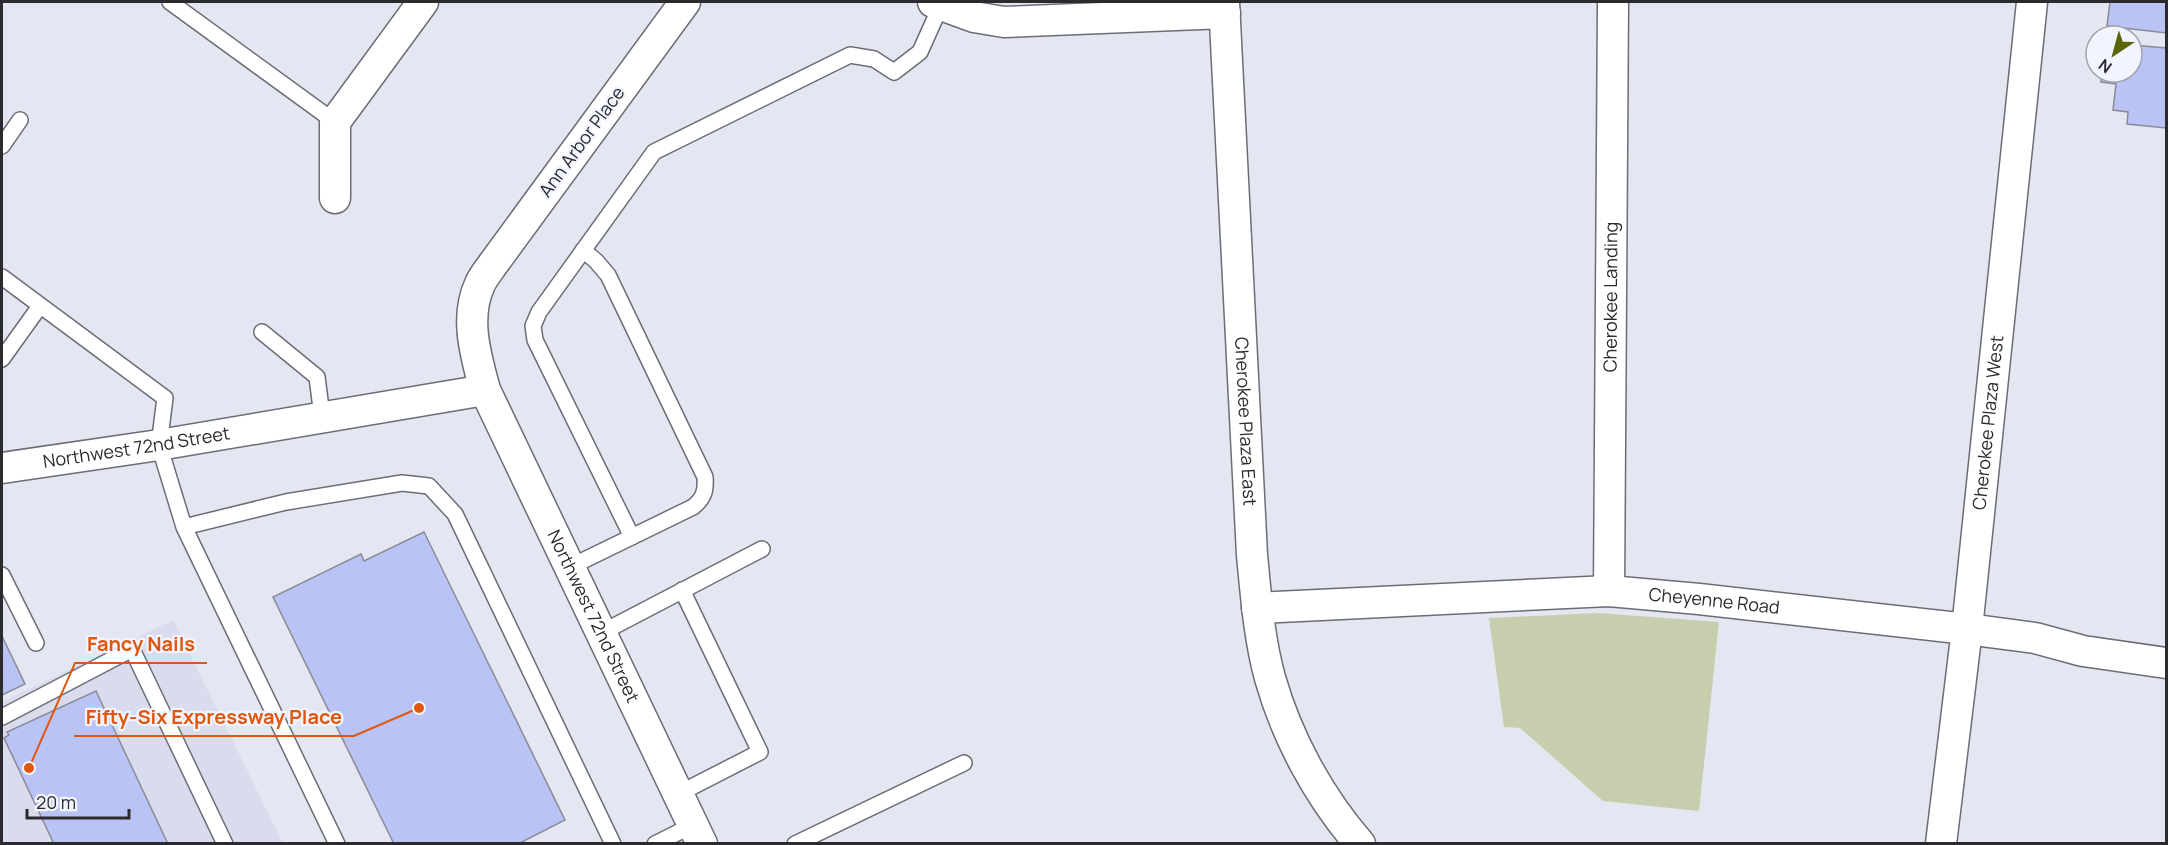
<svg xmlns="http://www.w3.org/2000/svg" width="2168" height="845" viewBox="0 0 2168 845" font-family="Manrope,sans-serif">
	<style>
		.built { fill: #d8dced }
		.green { fill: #c7cead }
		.building { fill: #bac3f5; stroke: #898b95; stroke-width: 1.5 }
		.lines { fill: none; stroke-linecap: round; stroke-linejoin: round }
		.service-casing { stroke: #6b6d76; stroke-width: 18 }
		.minor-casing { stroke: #6b6d76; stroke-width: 33 }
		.service { stroke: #fff; stroke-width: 15 }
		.minor { stroke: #fff; stroke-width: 30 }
		.labels { text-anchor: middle; stroke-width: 4.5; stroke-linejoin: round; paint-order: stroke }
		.street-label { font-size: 18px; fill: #2b2b2f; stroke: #f2f4ff }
		.leader { fill: none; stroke: #df570e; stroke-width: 2 }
		.callout-dot { fill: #df570e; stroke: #f2f4ff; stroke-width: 2 }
		.callout-label { font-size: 20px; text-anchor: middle; font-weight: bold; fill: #df570e; stroke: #f2f4ff; stroke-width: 4.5; stroke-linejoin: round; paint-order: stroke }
	</style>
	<rect width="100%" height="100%" fill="#e4e7f1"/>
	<!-- built -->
	<path class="built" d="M 173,620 L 283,843 L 2,844 L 2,702 Z"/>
	<!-- green -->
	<path class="green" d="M 1598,613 L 1719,622 L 1699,811 L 1603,801 L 1520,728 L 1504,727 L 1489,618 Z"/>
	<!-- building -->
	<path class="building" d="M 2110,2 L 2166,2 L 2166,33 L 2107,26 Z
		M 2132,45 L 2166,48 L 2166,128 L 2127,124 L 2128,112 L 2113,110 L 2116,84 L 2101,82 L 2102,72 L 2132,72 Z
		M 424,532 L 565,820 L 518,844 L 394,844 L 273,597 L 361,554 L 364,561 Z
		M 2,636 L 25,684 L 2,695 Z
		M 96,691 L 168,844 L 54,844 L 4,738 L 9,735 L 7,732 Z"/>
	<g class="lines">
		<!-- service casing -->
		<g class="service-casing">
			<path id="service" d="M 170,2 L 335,122
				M 2,146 L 20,120
				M 2,277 L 165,398 L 159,445 L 184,527
				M 262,332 L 317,377 L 322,416
				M 2,359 L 40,306
				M 632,537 L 535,340 L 533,326 L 539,312 L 654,152 L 850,55 L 874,59 L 894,72 L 920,52 L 941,5
				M 570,567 L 693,507 C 704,498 706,491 705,477 L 608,275 L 596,261 L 583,250
				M 2,575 L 36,643
				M 601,633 L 762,549
				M 2,717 L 132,649 L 225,844
				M 678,794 L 760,752 L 682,590
				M 337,844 L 184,527 L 286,502 L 402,483 L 429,486 L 455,514 L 613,844
				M 655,844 L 693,825
				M 795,844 L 964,763"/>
		</g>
		<!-- minor casing -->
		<g class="minor-casing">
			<g id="minor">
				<path id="s1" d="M 685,2 L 493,264 C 489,270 483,277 480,284 C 464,318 476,356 485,390 L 702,844"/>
				<path d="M 933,2 L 974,17 L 1004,22 L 1225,13"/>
				<path id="s2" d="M 1224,2 L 1252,555 C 1256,596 1259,638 1270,678 C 1287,738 1319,797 1360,844"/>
				<path d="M 335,198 L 335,122 L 423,2"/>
				<path id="s3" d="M 2,468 L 159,445 L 485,390"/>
				<path id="s4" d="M 1609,591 L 1613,2"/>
				<path id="s5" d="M 1257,608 L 1609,591 L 1699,599 L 1967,629 L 2035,638 L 2083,651 L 2166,663"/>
				<path id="s6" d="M 1941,844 L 1967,629 L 2032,2"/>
			</g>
		</g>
		<!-- service -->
		<use href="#service" class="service"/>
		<!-- minor -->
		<use href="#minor" class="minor"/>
	</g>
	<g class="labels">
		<!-- street labels -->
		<g class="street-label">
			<text transform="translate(582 142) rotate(-54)" y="6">Ann Arbor Place</text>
			<text dy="6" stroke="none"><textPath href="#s4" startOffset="294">Cherokee Landing</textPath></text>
			<text dy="6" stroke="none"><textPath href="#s2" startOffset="420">Cherokee Plaza East</textPath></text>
			<text dy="6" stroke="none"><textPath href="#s6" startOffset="424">Cherokee Plaza West</textPath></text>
			<text dy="6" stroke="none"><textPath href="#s3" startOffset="136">Northwest 72nd Street</textPath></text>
			<text dy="6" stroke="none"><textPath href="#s5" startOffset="458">Cheyenne Road</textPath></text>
			<text dy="6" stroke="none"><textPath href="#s1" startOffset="708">Northwest 72nd Street</textPath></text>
		</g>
	</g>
	<!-- callouts -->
	<path class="leader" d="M29 768L75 663H207M419 708L354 736H74"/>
	<g class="callout-dot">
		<circle cx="29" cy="768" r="6"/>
		<circle cx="419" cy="708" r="6"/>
	</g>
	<g class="callout-label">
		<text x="141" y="651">Fancy Nails</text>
		<text x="214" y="724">Fifty-Six Expressway Place</text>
	</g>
	<!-- border -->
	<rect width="2168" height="845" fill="none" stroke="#2b2b2f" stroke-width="6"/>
	<!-- north arrow -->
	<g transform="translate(2114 54) rotate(216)"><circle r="28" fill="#f2f4ff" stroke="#a2a4ac" stroke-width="1.5"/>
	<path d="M0-4.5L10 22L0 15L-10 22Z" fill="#5a6404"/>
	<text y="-9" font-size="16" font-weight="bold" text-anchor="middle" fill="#2b2b2f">N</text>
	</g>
	<!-- scale -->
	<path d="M27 809v9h102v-9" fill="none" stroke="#2b2b2f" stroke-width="3"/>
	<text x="36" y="809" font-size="18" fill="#2b2b2f" stroke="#f2f4ff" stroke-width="4.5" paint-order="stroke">20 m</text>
</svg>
